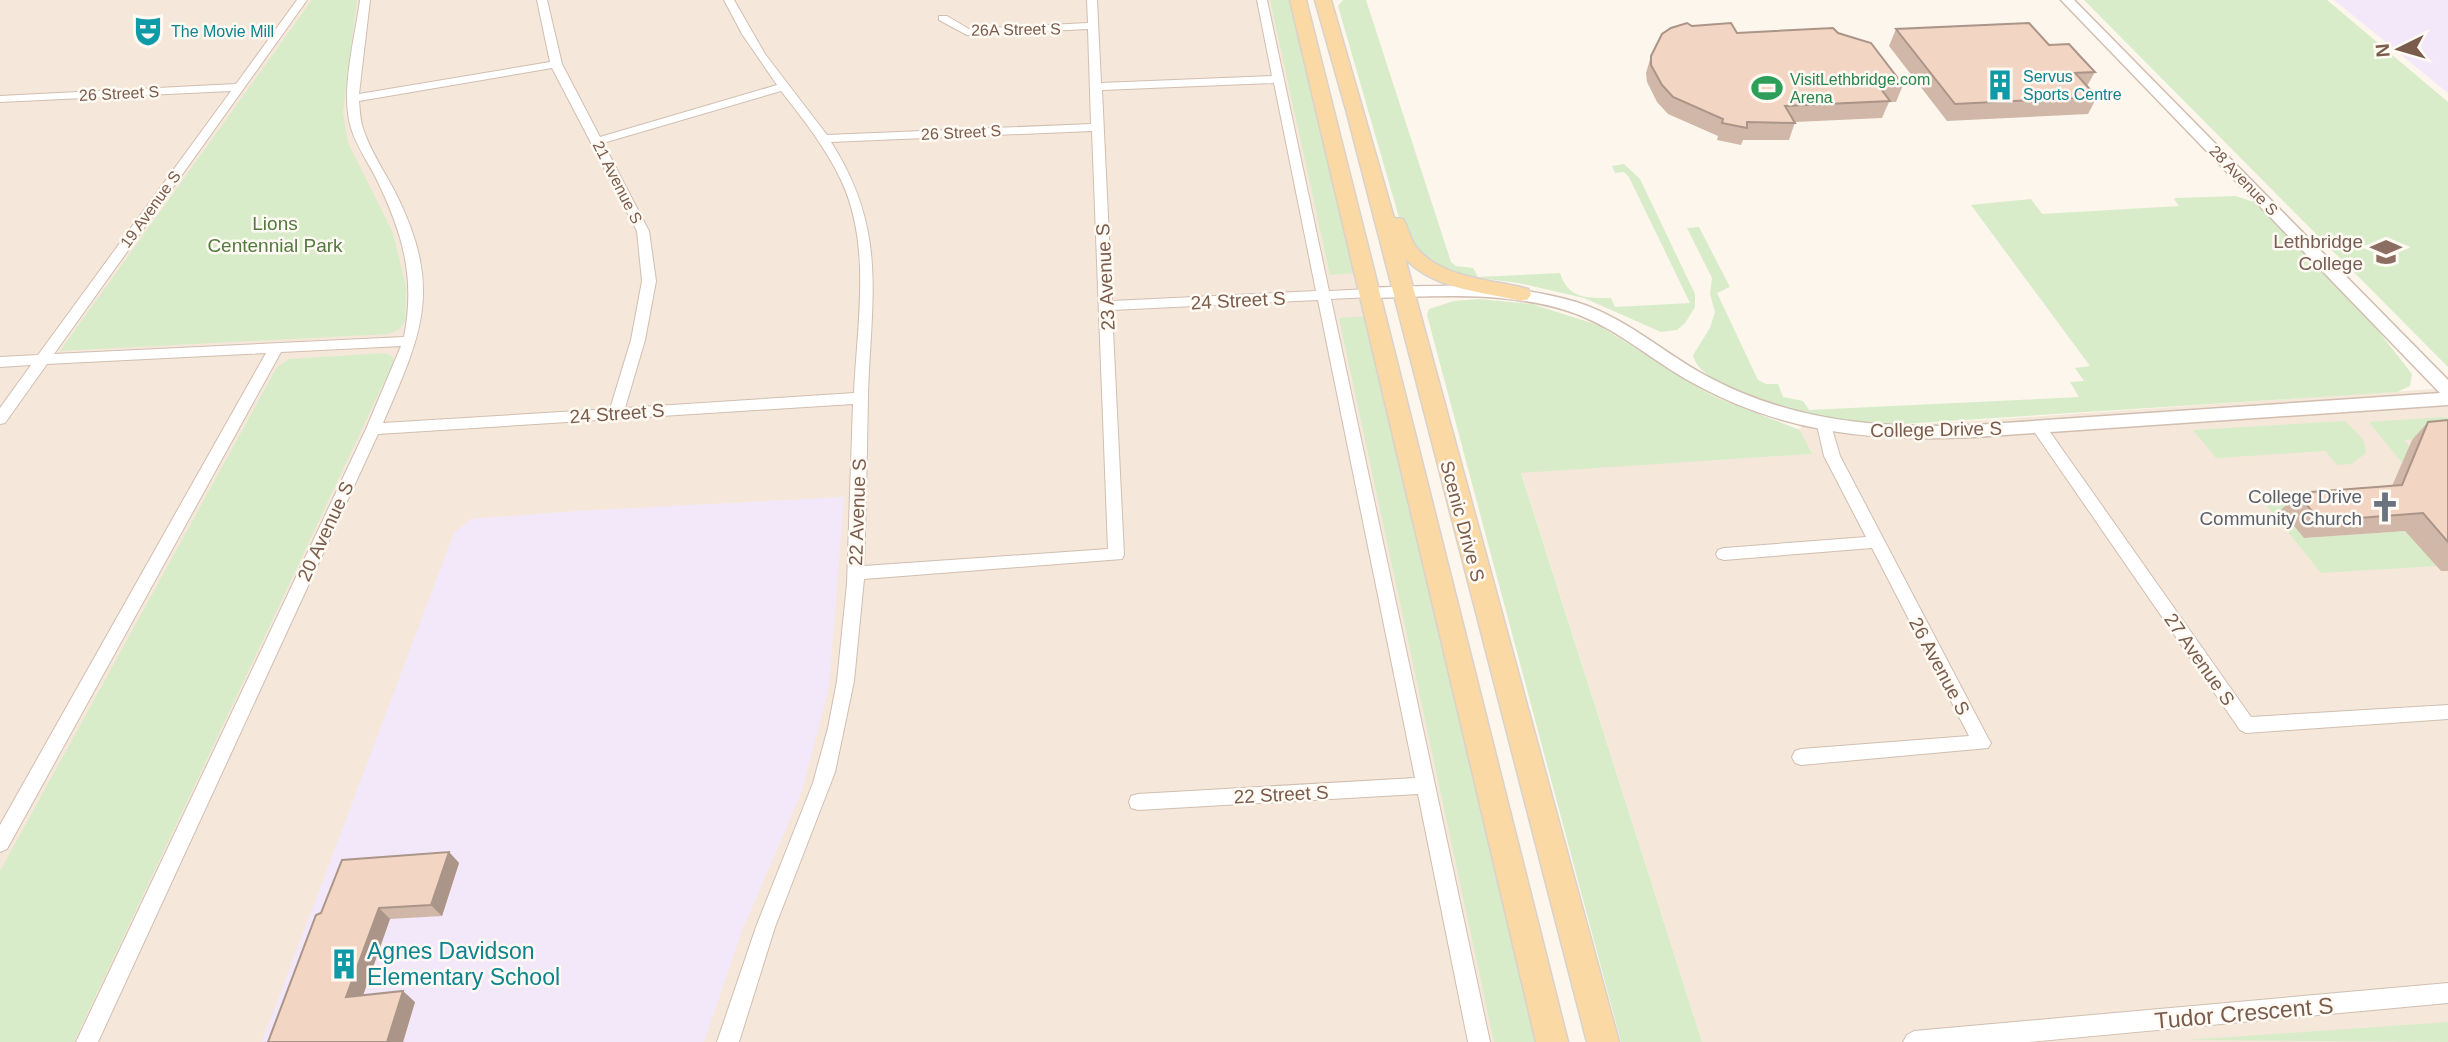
<svg xmlns="http://www.w3.org/2000/svg" width="2448" height="1042" viewBox="0 0 2448 1042" font-family="Arial,sans-serif">
	<style>
		.residential { fill: #f5e8da }
		.education { fill: #f3e8fa }
		.green { fill: #d8ecc9 }
		.lines { fill: none; stroke-linecap: round; stroke-linejoin: round }
		.minor-casing { stroke: #d1beb0; stroke-width: 2 }
		.tertiary-casing { stroke: #d1beb0; stroke-width: 3 }
		.primary-casing { stroke: #dad1cd; stroke-width: 3 }
		.minor { fill: #fff; fill-rule: evenodd }
		.tertiary { fill: #fff; fill-rule: evenodd }
		.primary { fill: #fbd9a5; fill-rule: evenodd }
		.wall { fill: #d1b7a8 }
		.shaded-wall { fill: #aa9588 }
		.building { fill: #f3d5c3; stroke: #aa9588; stroke-width: 2 }
		.labels { text-anchor: middle; stroke-width: 5; stroke-linejoin: round; paint-order: stroke }
		.far-street-label { font-size: 16px; fill: #7a5c4d; stroke: #fffaf3 }
		.far-culture-label { font-size: 16px; fill: #0d838f; stroke: #fffaf3; text-anchor: start }
		.far-leisure-label { font-size: 16px; fill: #27864d; stroke: #fffaf3; text-anchor: start }
		.park-label { font-size: 19px; fill: #537a41; stroke: #fffaf3 }
		.education-label { font-size: 19px; fill: #785e54; stroke: #fffaf3; text-anchor: end }
		.street-label { font-size: 19px; fill: #7a5c4d; stroke: #fffaf3 }
		.worship-label { font-size: 19px; fill: #5b616d; stroke: #fffaf3; text-anchor: end }
		.near-culture-label { font-size: 23px; fill: #0d838f; stroke: #fffaf3; text-anchor: start }
		.near-street-label { font-size: 23px; fill: #7a5c4d; stroke: #fffaf3 }
	</style>
	<rect width="100%" height="100%" fill="#fdf6ec"/>
	<!-- residential -->
	<path class="residential" d="M 0,0 L 1298,0 L 1554,1042 L 0,1042 Z
		M 2448,388 L 2448,1042 L 1702,1042 L 1521,472 L 1811,454 L 1800,430 L 1806,415 L 1871,426 L 1912,425 Z"/>
	<!-- education -->
	<path class="education" d="M 2334,0 L 2448,0 L 2448,93 Z
		M 844,497 L 829,687 L 802,791 L 742,931 L 704,1042 L 262,1042 L 454,533 L 471,519 L 577,511 Z"/>
	<!-- green -->
	<path class="green" d="M 312,0 L 357,0 L 343,113 L 348,143 L 393,233 L 406,287 L 405,321 L 400,329 L 389,334 L 60,351 Z
		M 1270,0 L 1291,0 L 1357,273 L 1330,275 Z
		M 1343,0 L 1366,0 L 1451,262 L 1456,266 L 1473,268 L 1478,277 L 1560,273 C 1568,299 1587,298 1611,298 L 1615,307 L 1690,303 L 1629,177 L 1624,172 L 1615,173 L 1612,166 L 1624,164 L 1640,179 L 1695,294 L 1695,307 L 1685,323 L 1677,330 L 1661,332 L 1584,298 L 1518,283 L 1463,276 L 1432,265 L 1404,235 L 1338,6 Z
		M 2084,0 L 2327,0 L 2448,102 L 2448,367 Z
		M 2236,196 L 2256,203 L 2368,318 L 2412,374 L 2410,386 L 2397,392 L 1871,426 C 1835,420 1700,395 1693,355 L 1710,328 L 1715,312 L 1710,294 L 1712,278 L 1687,228 L 1699,227 L 1730,287 L 1717,293 L 1758,380 L 1766,384 L 1778,384 L 1783,397 L 1803,401 L 1809,410 L 2079,397 L 2070,382 L 2084,381 L 2075,368 L 2090,366 L 1971,205 L 2031,199 L 2042,214 L 2179,206 L 2174,199 L 2176,198 Z
		M 1478,299 L 1532,304 L 1598,325 L 1713,396 L 1800,430 L 1812,454 L 1521,473 L 1702,1042 L 1621,1042 L 1427,315 L 1429,309 L 1454,301 Z
		M 1368,316 L 1538,1042 L 1494,1042 L 1339,318 Z
		M 385,353 L 392,356 L 394,361 L 74,1042 L 0,1042 L 0,871 L 277,367 L 289,359 Z
		M 2441,417 L 2448,418 L 2448,446 L 2440,437 L 2404,440 L 2416,453 L 2402,463 L 2369,422 Z
		M 2345,421 C 2355,431 2367,439 2366,453 L 2352,464 L 2337,465 L 2325,451 L 2216,458 L 2193,430 Z
		M 2350,489 L 2305,538 L 2405,531 L 2437,566 L 2321,573 L 2259,496 Z
		M 2448,1022 L 2448,1042 L 2186,1040 Z"/>
	<g class="lines">
		<!-- minor casing -->
		<g class="minor-casing">
			<path id="minor" d="M 297,0 L 307,0 L 54,354 L 404,337 C 416,276 402,231 375,176 C 367,161 356,145 351,128 C 340,93 355,37 360,0 L 370,0 L 359,94 L 550,62 L 537,0 L 547,0 L 562,64 L 600,137 L 777,85 L 742,34 L 724,0 L 734,0 L 765,54 L 827,135 L 1091,124 L 1088,29 L 967,35 L 939,20 L 939,16 L 947,16 L 969,29 L 1088,23 L 1087,0 L 1097,0 L 1101,83 L 1272,76 L 1257,0 L 1267,0 L 1329,291 L 1370,289 L 1377,293 L 1370,297 L 1331,299 L 1490,1042 L 1468,1042 L 1418,794 L 1138,810 L 1131,808 L 1129,802 L 1131,796 L 1138,794 L 1415,778 L 1318,300 L 1112,310 L 1124,555 L 1122,559 L 864,579 L 854,681 L 835,772 L 775,927 L 739,1042 L 717,1042 L 756,927 L 813,783 L 828,728 L 837,681 L 847,584 L 853,404 L 378,434 L 98,1042 L 76,1042 L 366,429 L 401,346 L 281,352 L 7,849 L 0,852 L 0,825 L 266,353 L 47,364 L 5,423 L 0,424 L 0,408 L 31,365 L 0,367 L 0,357 L 38,355 L 231,91 L 0,102 L 0,96 L 236,84 ZM 552,68 L 637,231 L 642,281 L 631,340 L 610,409 L 383,423 C 420,337 443,292 399,200 C 388,176 370,152 363,128 C 360,120 360,110 359,101 ZM 1274,83 L 1316,291 L 1112,301 L 1102,90 ZM 781,91 C 803,119 826,148 841,180 C 872,246 857,324 854,393 L 625,408 L 645,340 L 656,281 L 649,231 L 603,143 ZM 1092,131 L 1108,549 L 864,566 C 866,509 867,452 868,395 C 871,297 888,231 831,142 Z
				M 1824,420 L 1831,425 L 1840,456 L 1988,738 L 1991,743 L 1988,748 L 1801,765 L 1795,763 L 1792,757 L 1795,751 L 1801,749 L 1969,736 L 1872,548 L 1724,560 L 1718,558 L 1716,554 L 1718,550 L 1724,548 L 1866,537 L 1824,456 L 1817,425 Z
				M 2038,421 L 2043,422 L 2251,717 L 2448,705 L 2448,719 L 2246,733 L 2240,730 L 2033,430 L 2031,426 Z
				M 2448,983 L 2448,1003 L 2028,1042 L 1903,1042 L 1907,1035 L 1914,1031 Z"/>
		</g>
		<!-- tertiary casing -->
		<g class="tertiary-casing">
			<path id="tertiary" d="M 2061,0 L 2074,0 L 2448,380 L 2448,405 L 1975,437 C 1874,442 1783,433 1693,383 C 1649,359 1614,325 1565,310 C 1502,291 1435,296 1370,298 L 1362,293 L 1370,288 C 1439,285 1509,282 1576,302 C 1624,317 1659,349 1701,373 C 1789,422 1877,429 1975,425 L 2440,393 Z"/>
		</g>
		<!-- primary casing -->
		<g class="primary-casing">
			<path id="primary" d="M 1290,0 L 1306,0 L 1568,1042 L 1536,1042 Z
				M 1315,0 L 1331,0 L 1394,218 L 1403,219 C 1408,226 1409,236 1414,244 C 1438,279 1491,279 1528,289 L 1531,294 L 1528,299 L 1521,301 C 1483,292 1432,289 1405,258 L 1619,1042 L 1587,1042 L 1347,113 Z"/>
		</g>
		<!-- minor -->
		<use href="#minor" class="minor"/>
		<!-- tertiary -->
		<use href="#tertiary" class="tertiary"/>
		<!-- primary -->
		<use href="#primary" class="primary"/>
	</g>
	<!-- wall -->
	<path class="wall" d="M 1692,26 L 1737,33 L 1838,33 L 1903,85 L 1896,102 L 1889,102 L 1882,118 L 1795,122 L 1789,140 L 1743,140 L 1741,145 L 1717,140 L 1718,136 L 1668,114 L 1657,102 L 1647,82 L 1646,73 L 1651,56 Z
		M 1896,29 L 2049,45 L 2095,72 L 2087,86 L 2097,97 L 2088,114 L 1947,121 L 1889,46 Z
		M 2448,420 L 2448,571 L 2441,571 L 2405,531 L 2304,538 L 2281,510 L 2297,493 L 2392,486 L 2412,440 L 2428,422 Z
		M 449,852 L 459,863 L 442,916 L 390,919 L 363,995 L 415,1002 L 403,1042 L 268,1042 L 321,913 Z"/>
	<!-- shaded-wall -->
	<path class="shaded-wall" d="M 449,852 L 459,863 L 442,916 L 431,905 Z
		M 379,908 L 390,919 L 359,1007 L 346,997 Z
		M 403,991 L 415,1002 L 403,1042 L 387,1042 Z"/>
	<!-- building -->
	<path class="building" d="M 1687,23 L 1692,26 L 1731,23 L 1737,33 L 1833,28 L 1838,33 L 1871,43 L 1903,85 L 1878,85 L 1890,101 L 1785,106 L 1795,123 L 1747,122 L 1747,128 L 1722,123 L 1723,119 L 1673,97 L 1662,85 L 1651,65 L 1651,56 L 1662,34 L 1671,28 Z
		M 2029,23 L 2049,45 L 2069,44 L 2079,55 L 2095,72 L 2075,73 L 2097,97 L 1955,104 L 1896,29 Z
		M 2448,420 L 2448,542 L 2423,513 L 2320,521 L 2297,493 L 2402,485 L 2428,422 Z
		M 449,852 L 431,905 L 379,908 L 346,997 L 403,991 L 387,1042 L 268,1042 L 316,915 L 321,913 L 342,860 Z"/>
	<!-- icons -->
	<defs>
		<g id="theatre-bare" transform="scale(2.415)"><path d="M-5-5.5Q0-4 5-5.5V0Q5 5 0 6Q-5 5-5 0ZM-3.3-2.5H-1v1.5H-3.3ZM1-2.5H3.3v1.5H1ZM-2.8 1Q0 5.5 2.8 1Z" fill="#0f9aa8" stroke="#fffaf3" stroke-width="2.5" paint-order="stroke"/></g>
		<g id="building-bare" transform="scale(2.415)"><path d="M-4-6H4V6H1V3H-1V6H-4ZM-2.5-4.3h1.7v1.8h-1.7ZM.8-4.3h1.7v1.8H.8ZM-2.5-1h1.7V.8h-1.7ZM.8-1h1.7V.8H.8Z" fill="#0f9aa8" stroke="#fffaf3" stroke-width="2.5" paint-order="stroke"/></g>
		<g id="stadium-bare" transform="scale(2.415)"><path d="M0-5a6.5 5 0 1 0 0 10a6.5 5 0 1 0 0-10ZM-3.5-1.8h7v3.6h-7Z" fill="#2e9e5b" stroke="#fffaf3" stroke-width="2.5" paint-order="stroke"/></g>
		<g id="university-bare" transform="scale(2.415)"><path d="M0-5L7-2L0 1L-7-2ZM-4 1L0 2.5L4 1V4Q0 6-4 4Z" fill="#8d6e63" stroke="#fffaf3" stroke-width="2.5" paint-order="stroke"/></g>
		<g id="church-bare" transform="scale(2.415)"><path d="M-1.2-6h2.4v3.5h3.3v2.4h-3.3V6h-2.4V-.1h-3.3v-2.4h3.3Z" fill="#6b7280" stroke="#fffaf3" stroke-width="2.5" paint-order="stroke"/></g>
	</defs>
	<g fill-rule="evenodd">
		<use href="#theatre-bare" x="148" y="31"/>
		<use href="#building-bare" x="2000" y="85"/>
		<use href="#stadium-bare" x="1767" y="88"/>
		<use href="#university-bare" x="2386" y="252"/>
		<use href="#church-bare" x="2385" y="507"/>
		<use href="#building-bare" x="344" y="964"/>
	</g>
	<g class="labels">
		<!-- far-street labels -->
		<g class="far-street-label">
			<text transform="translate(1016 29) rotate(-1)" y="6">26A Street S</text>
			<text transform="translate(119 93) rotate(-3)" y="6">26 Street S</text>
			<text transform="translate(961 132) rotate(-3)" y="6">26 Street S</text>
			<text transform="translate(2244 180) rotate(46)" y="6">28 Avenue S</text>
			<text transform="translate(618 182) rotate(63)" y="6">21 Avenue S</text>
			<text transform="translate(150 209) rotate(-54)" y="6">19 Avenue S</text>
		</g>
		<!-- far-culture labels -->
		<g class="far-culture-label">
			<text x="171" y="37">The Movie Mill</text>
			<text x="2023" y="82">Servus<tspan x="2023" dy="18">Sports Centre</tspan></text>
		</g>
		<!-- far-leisure labels -->
		<g class="far-leisure-label">
			<text x="1790" y="85">VisitLethbridge.com<tspan x="1790" dy="18">Arena</tspan></text>
		</g>
		<!-- park labels -->
		<g class="park-label">
			<text x="275" y="230">Lions<tspan x="275" dy="22">Centennial Park</tspan></text>
		</g>
		<!-- education labels -->
		<g class="education-label">
			<text x="2363" y="248">Lethbridge<tspan x="2363" dy="22">College</tspan></text>
		</g>
		<!-- street labels -->
		<g class="street-label">
			<text transform="translate(1105 277) rotate(-93)" y="7">23 Avenue S</text>
			<text transform="translate(1238 300) rotate(-3)" y="7">24 Street S</text>
			<text transform="translate(617 413) rotate(-4)" y="7">24 Street S</text>
			<text transform="translate(1936 429) rotate(-1)" y="7">College Drive S</text>
			<text transform="translate(857 512) rotate(-88)" y="7">22 Avenue S</text>
			<text transform="translate(1463 521) rotate(75)" y="7">Scenic Drive S</text>
			<text transform="translate(325 531) rotate(-65)" y="7">20 Avenue S</text>
			<text transform="translate(2200 659) rotate(55)" y="7">27 Avenue S</text>
			<text transform="translate(1940 666) rotate(62)" y="7">26 Avenue S</text>
			<text transform="translate(1281 794) rotate(-3)" y="7">22 Street S</text>
		</g>
		<!-- worship labels -->
		<g class="worship-label">
			<text x="2362" y="503">College Drive<tspan x="2362" dy="22">Community Church</tspan></text>
		</g>
		<!-- near-culture labels -->
		<g class="near-culture-label">
			<text x="367" y="959">Agnes Davidson<tspan x="367" dy="26">Elementary School</tspan></text>
		</g>
		<!-- near-street labels -->
		<g class="near-street-label">
			<text transform="translate(2244 1013) rotate(-5)" y="8">Tudor Crescent S</text>
		</g>
	</g>
	<!-- north arrow -->
	<g transform="translate(2399 49) rotate(265)" stroke="#fffaf3" stroke-width="5" paint-order="stroke">
	<path d="M0-5L12 26L0 18L-12 26Z" fill="#7a5c4d"/>
	<text y="-10" font-size="19" font-weight="bold" text-anchor="middle" fill="#7a5c4d">N</text>
	</g>
</svg>
